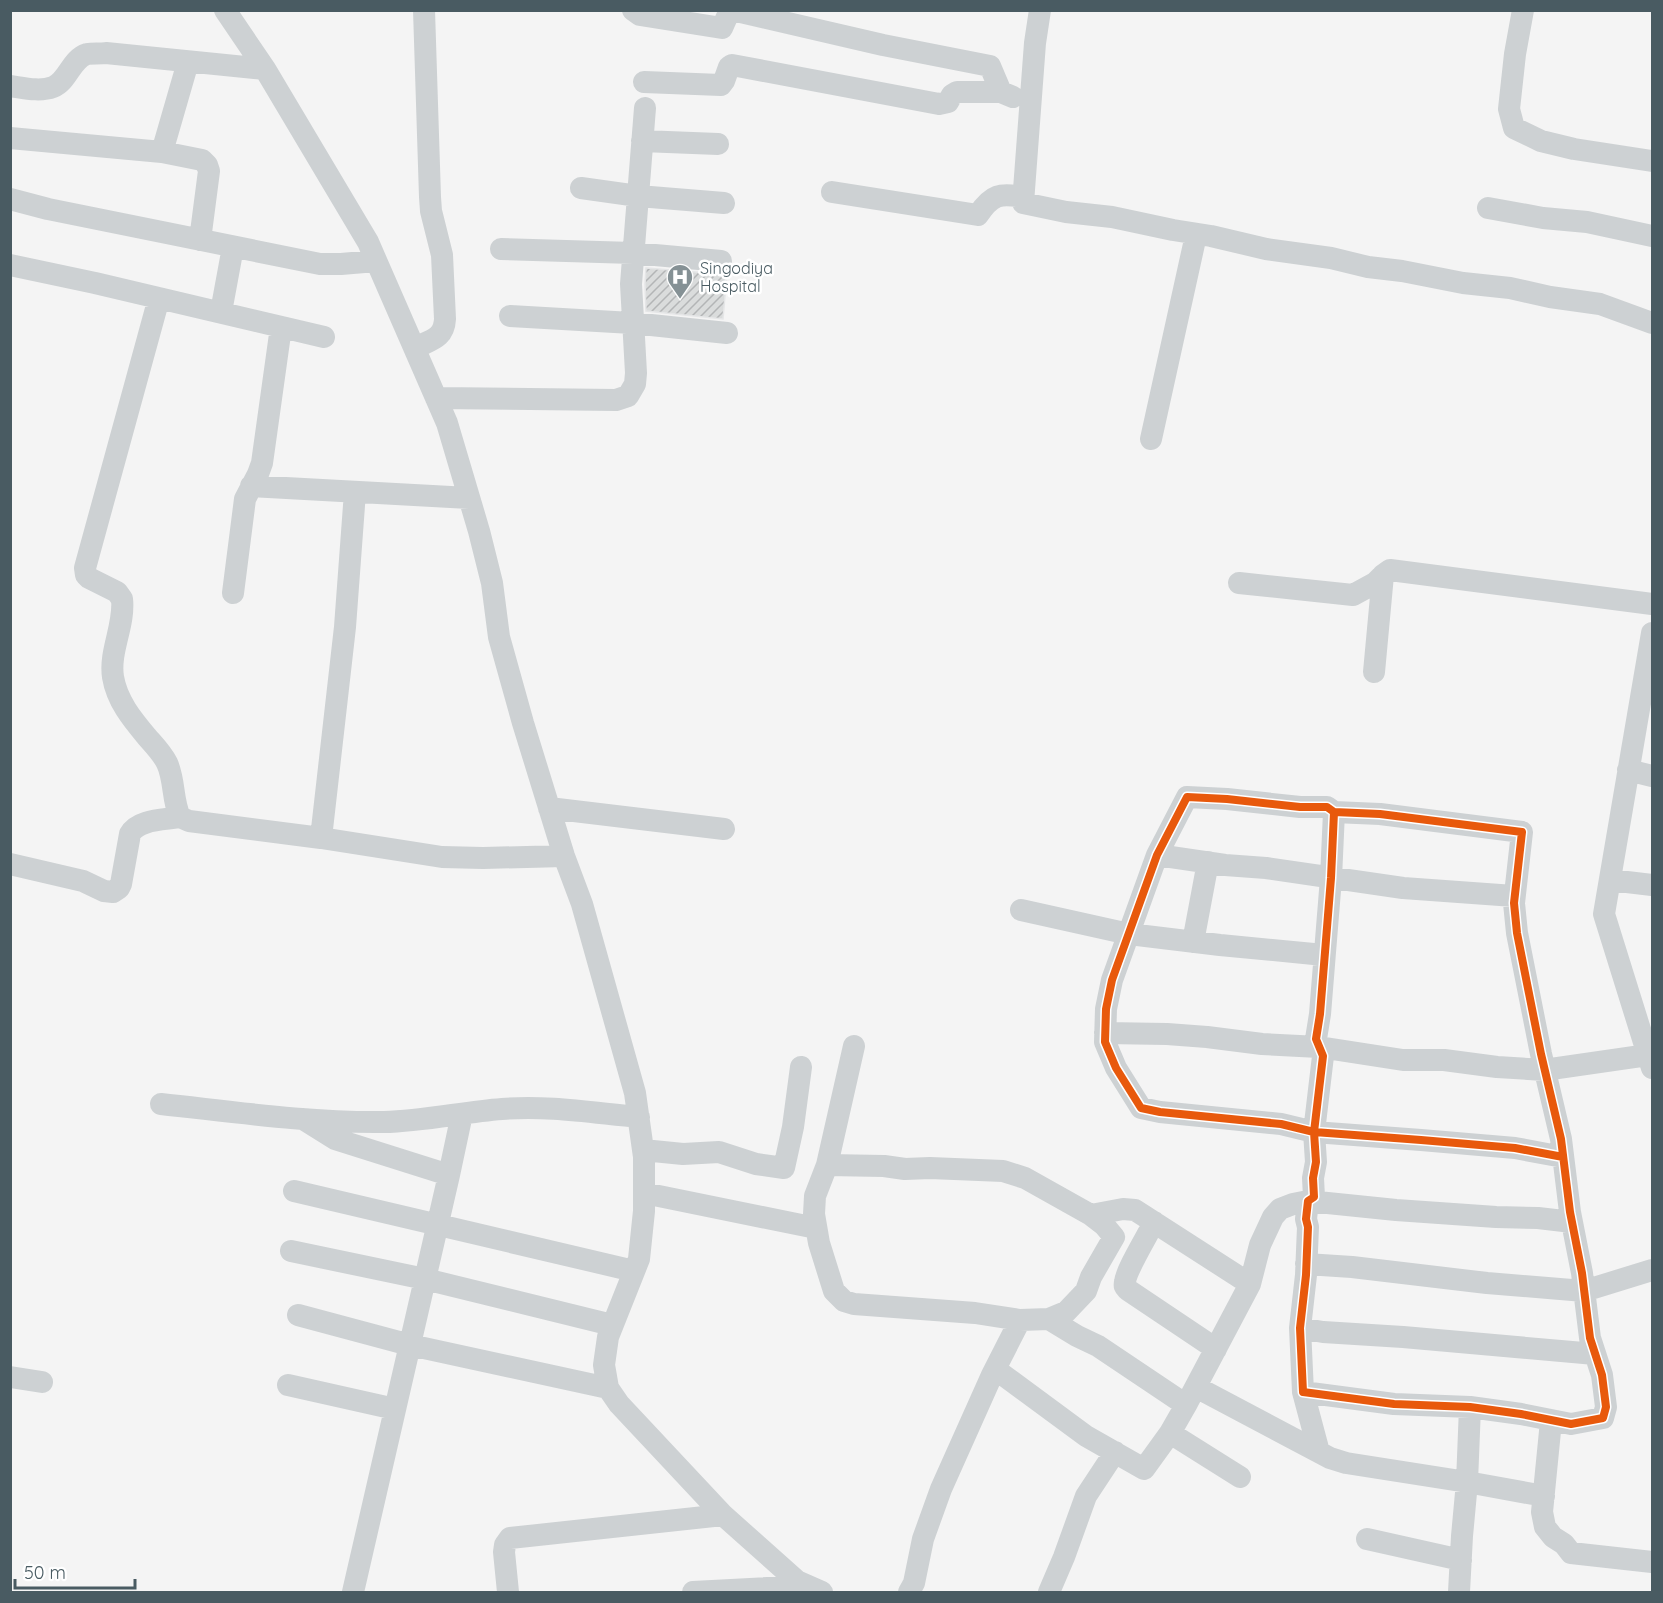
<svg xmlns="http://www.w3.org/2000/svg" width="1663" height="1603" viewBox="0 0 1663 1603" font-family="Quicksand,sans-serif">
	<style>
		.building { fill: url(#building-hatch); stroke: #e5e6e7; stroke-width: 1.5 }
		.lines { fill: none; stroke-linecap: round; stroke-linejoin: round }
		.minor { stroke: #cdd1d3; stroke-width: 22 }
		.cycleway-casing { stroke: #fff; stroke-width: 11 }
		.cycleway { stroke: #e8590c; stroke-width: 8 }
		.labels { text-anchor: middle; stroke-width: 5; stroke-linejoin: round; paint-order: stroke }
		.poi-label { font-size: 16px; fill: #495b62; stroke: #fff; text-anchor: start }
	</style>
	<defs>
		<pattern id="building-hatch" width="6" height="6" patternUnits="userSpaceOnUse" patternTransform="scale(1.5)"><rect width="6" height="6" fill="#dadcdc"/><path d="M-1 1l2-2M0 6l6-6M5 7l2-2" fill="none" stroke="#b3b5b6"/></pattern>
	</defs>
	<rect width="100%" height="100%" fill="#f4f4f4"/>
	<!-- building -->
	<path class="building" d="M 646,268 L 720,274 L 727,273 L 723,319 L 646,311 L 645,284 Z"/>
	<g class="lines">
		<!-- minor -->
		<path class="minor" d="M 225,10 L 265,69 L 368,242 L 447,423 L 479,531 L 492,583 L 499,637 L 523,723 L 564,856 L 582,904 L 635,1093 L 644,1157 L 644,1211 L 639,1259 L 608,1337 L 604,1365 L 608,1388 L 619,1404 L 723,1515 L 797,1581 L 822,1592
			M 633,10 L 640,15 L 722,28 L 730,10
			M 732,10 L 883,45 L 990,66 L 1001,92 L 1013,97
			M 1040,10 L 1035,43 L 1023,203 L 1066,212 L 1112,217 L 1173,230 L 1211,236 L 1266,249 L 1331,258 L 1368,267 L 1402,271 L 1463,283 L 1510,288 L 1550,297 L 1600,304 L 1652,323
			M 1523,10 L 1515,54 L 1509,109 L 1514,128 L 1541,141 L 1574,149 L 1652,161
			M 644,82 L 721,85 L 724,81 L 729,67 L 732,65 L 939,104 L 948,102 L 952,95 L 957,92 L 1001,92
			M 10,86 C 24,88 40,92 53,87 C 68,81 71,59 87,54 C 93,53 100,54 106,53 L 265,69
			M 10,138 L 162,152 L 202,160 L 207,165 L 209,171 L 200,240
			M 642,141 L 718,144
			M 162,152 L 188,62
			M 581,188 L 638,196 L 724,203
			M 832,192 L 978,215 C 992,194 1000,193 1023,197
			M 10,199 L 48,209 L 320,264 L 341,264 L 376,261
			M 1488,208 L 1543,218 L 1587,222 L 1652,236
			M 501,249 L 633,253 L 721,261
			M 10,265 L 95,283 L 324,337
			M 159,298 L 85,568 L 86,575 L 89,578 L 117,592 L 122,599 C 125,625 109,651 113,677 C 117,701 132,719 147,737 C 154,745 162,753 167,763 C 175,780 172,800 180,817 L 189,821 L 321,838 L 442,857 L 483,858 L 564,856
			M 221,312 L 233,247
			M 510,316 L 632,323 L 727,333
			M 415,348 C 430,340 444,339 445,319 L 442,255 L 431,211 L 430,197 L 424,10
			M 436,398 L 616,400 L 628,396 L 635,384 L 636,373 L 631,284 L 645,108
			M 1151,439 L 1196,235
			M 251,486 L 469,498
			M 1239,583 L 1353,595 L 1375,583 L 1383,575 L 1390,570 L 1652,604
			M 233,593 L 245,499 L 258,474 L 262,463 L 281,327
			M 1374,672 L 1383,575
			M 1628,770 L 1652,776
			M 549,808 L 724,829
			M 1334,812 L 1331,878 L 1320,1014 L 1316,1039 L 1323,1056 L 1314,1132 L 1316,1162 L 1313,1178 L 1314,1197 L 1308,1201 L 1306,1219 L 1308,1227 L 1306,1275 L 1300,1328 L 1303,1392 L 1394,1404 L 1470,1407 L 1521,1414 L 1571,1424 L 1603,1418 L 1606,1407 L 1602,1375 L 1590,1338 L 1582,1273 L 1570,1212 L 1561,1139 L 1541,1054 L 1517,933 L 1514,903 L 1522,832 L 1380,814 L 1334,812 L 1327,807 L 1300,807 L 1227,799 L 1187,797 L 1157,855 L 1112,980 L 1106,1009 L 1105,1042 L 1116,1068 L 1141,1108 L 1160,1112 L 1281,1124 L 1314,1132 L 1421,1140 L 1515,1148 L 1563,1157
			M 321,838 L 345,627 L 355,492
			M 1157,855 L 1225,865 L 1266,868 L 1403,888 L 1514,896
			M 10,864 L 83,881 L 104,891 L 113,892 L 119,888 L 121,884 L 130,834 C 138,819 165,820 180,817
			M 1610,880 L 1652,885
			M 1021,910 L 1129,934 L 1220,945 L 1324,955
			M 1193,942 L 1208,862
			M 1105,1033 L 1167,1034 L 1207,1037 L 1262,1044 L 1319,1047 L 1403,1060 L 1444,1060 L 1497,1067 L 1544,1070 L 1648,1055
			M 854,1046 L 827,1165 L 815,1196 L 814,1214 L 819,1243 L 834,1291 L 844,1301 L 854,1304 L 975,1313 L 1020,1320
			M 1652,1068 L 1604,914 L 1652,633
			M 161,1104 C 235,1112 310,1123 384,1122 C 424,1121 463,1112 502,1109 C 547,1105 594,1113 639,1117
			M 303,1119 L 335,1139 L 449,1175
			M 643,1150 L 683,1154 L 719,1152 L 756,1164 L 784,1168 L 793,1127 L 801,1067
			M 827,1165 L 884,1166 L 905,1169 L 930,1168 L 1003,1171 L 1025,1178 L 1091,1215 L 1104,1225 L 1114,1237 L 1091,1277 L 1086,1291 L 1066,1312 L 1049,1319 L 1020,1320 L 992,1375 L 941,1489 L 923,1539 L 914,1583 L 909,1592
			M 294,1191 L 634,1271
			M 644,1193 L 816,1228
			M 1091,1215 L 1123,1209 L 1135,1210 L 1250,1284
			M 1154,1222 C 1148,1235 1126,1270 1125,1282 C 1124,1287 1125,1287 1128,1290 L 1216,1349
			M 291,1251 L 425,1279 L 612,1325
			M 1306,1264 L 1352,1267 L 1487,1283 L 1584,1291 L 1652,1270
			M 298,1315 L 410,1345 L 608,1388
			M 1300,1328 L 1323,1332 L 1403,1337 L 1595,1354
			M 995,1369 L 1086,1436 L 1144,1469 L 1170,1433 L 1186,1405 L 1098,1346 L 1077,1336 L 1049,1319
			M 10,1377 L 42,1382
			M 288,1385 L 395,1409
			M 1196,1387 L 1330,1458 L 1346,1463 L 1467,1482 L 1544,1496
			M 1303,1392 L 1319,1452
			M 1186,1405 L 1250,1284 L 1260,1245 L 1273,1217 L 1280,1209 L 1293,1204 L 1308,1201 L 1396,1210 L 1496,1217 L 1538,1218 L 1572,1222
			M 1551,1421 L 1542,1512 L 1545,1527 L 1553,1537 L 1564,1544 L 1571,1553 L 1652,1562
			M 1170,1433 L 1240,1477
			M 1367,1539 L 1461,1560
			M 353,1592 L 449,1175 L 462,1114
			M 508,1592 L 504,1552 L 505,1545 L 510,1538 L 723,1515
			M 693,1592 L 807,1586
			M 1049,1592 L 1064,1557 L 1086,1496 L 1115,1452
			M 1459,1592 L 1462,1536 L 1467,1482 L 1470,1407"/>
		<!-- cycleway casing -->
		<g class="cycleway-casing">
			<path id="cycleway" d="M 1334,812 L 1331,878 L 1320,1014 L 1316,1039 L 1323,1056 L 1314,1132 L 1316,1162 L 1313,1178 L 1314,1197 L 1308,1201 L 1306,1219 L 1308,1227 L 1306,1275 L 1300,1328 L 1303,1392 L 1394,1404 L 1470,1407 L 1521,1414 L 1571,1424 L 1603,1418 L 1606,1407 L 1602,1375 L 1590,1338 L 1582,1273 L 1570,1212 L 1561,1139 L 1541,1054 L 1517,933 L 1514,903 L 1522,832 L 1380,814 L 1334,812 L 1327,807 L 1300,807 L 1227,799 L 1187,797 L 1157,855 L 1112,980 L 1106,1009 L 1105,1042 L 1116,1068 L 1141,1108 L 1160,1112 L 1281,1124 L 1314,1132 L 1421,1140 L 1515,1148 L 1563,1157"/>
		</g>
		<!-- cycleway -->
		<use href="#cycleway" class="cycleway"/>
	</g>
	<!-- icons -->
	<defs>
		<g id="hospital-pin" transform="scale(1.35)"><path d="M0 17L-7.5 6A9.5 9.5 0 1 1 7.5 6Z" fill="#859195" stroke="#fff"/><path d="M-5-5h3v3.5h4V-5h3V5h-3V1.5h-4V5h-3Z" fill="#fff"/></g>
	</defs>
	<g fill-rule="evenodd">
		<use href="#hospital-pin" x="680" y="277"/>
	</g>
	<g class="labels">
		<!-- poi labels -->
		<g class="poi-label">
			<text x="700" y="274">Singodiya<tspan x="700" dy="18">Hospital</tspan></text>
		</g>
	</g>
	<!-- border -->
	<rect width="1663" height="1603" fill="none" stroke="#495b62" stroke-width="24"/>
	<!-- scale -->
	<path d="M15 1579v9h120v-9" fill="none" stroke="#495b62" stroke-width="3"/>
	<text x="24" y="1579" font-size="18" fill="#495b62" stroke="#ffffff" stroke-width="4.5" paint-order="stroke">50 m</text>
</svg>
